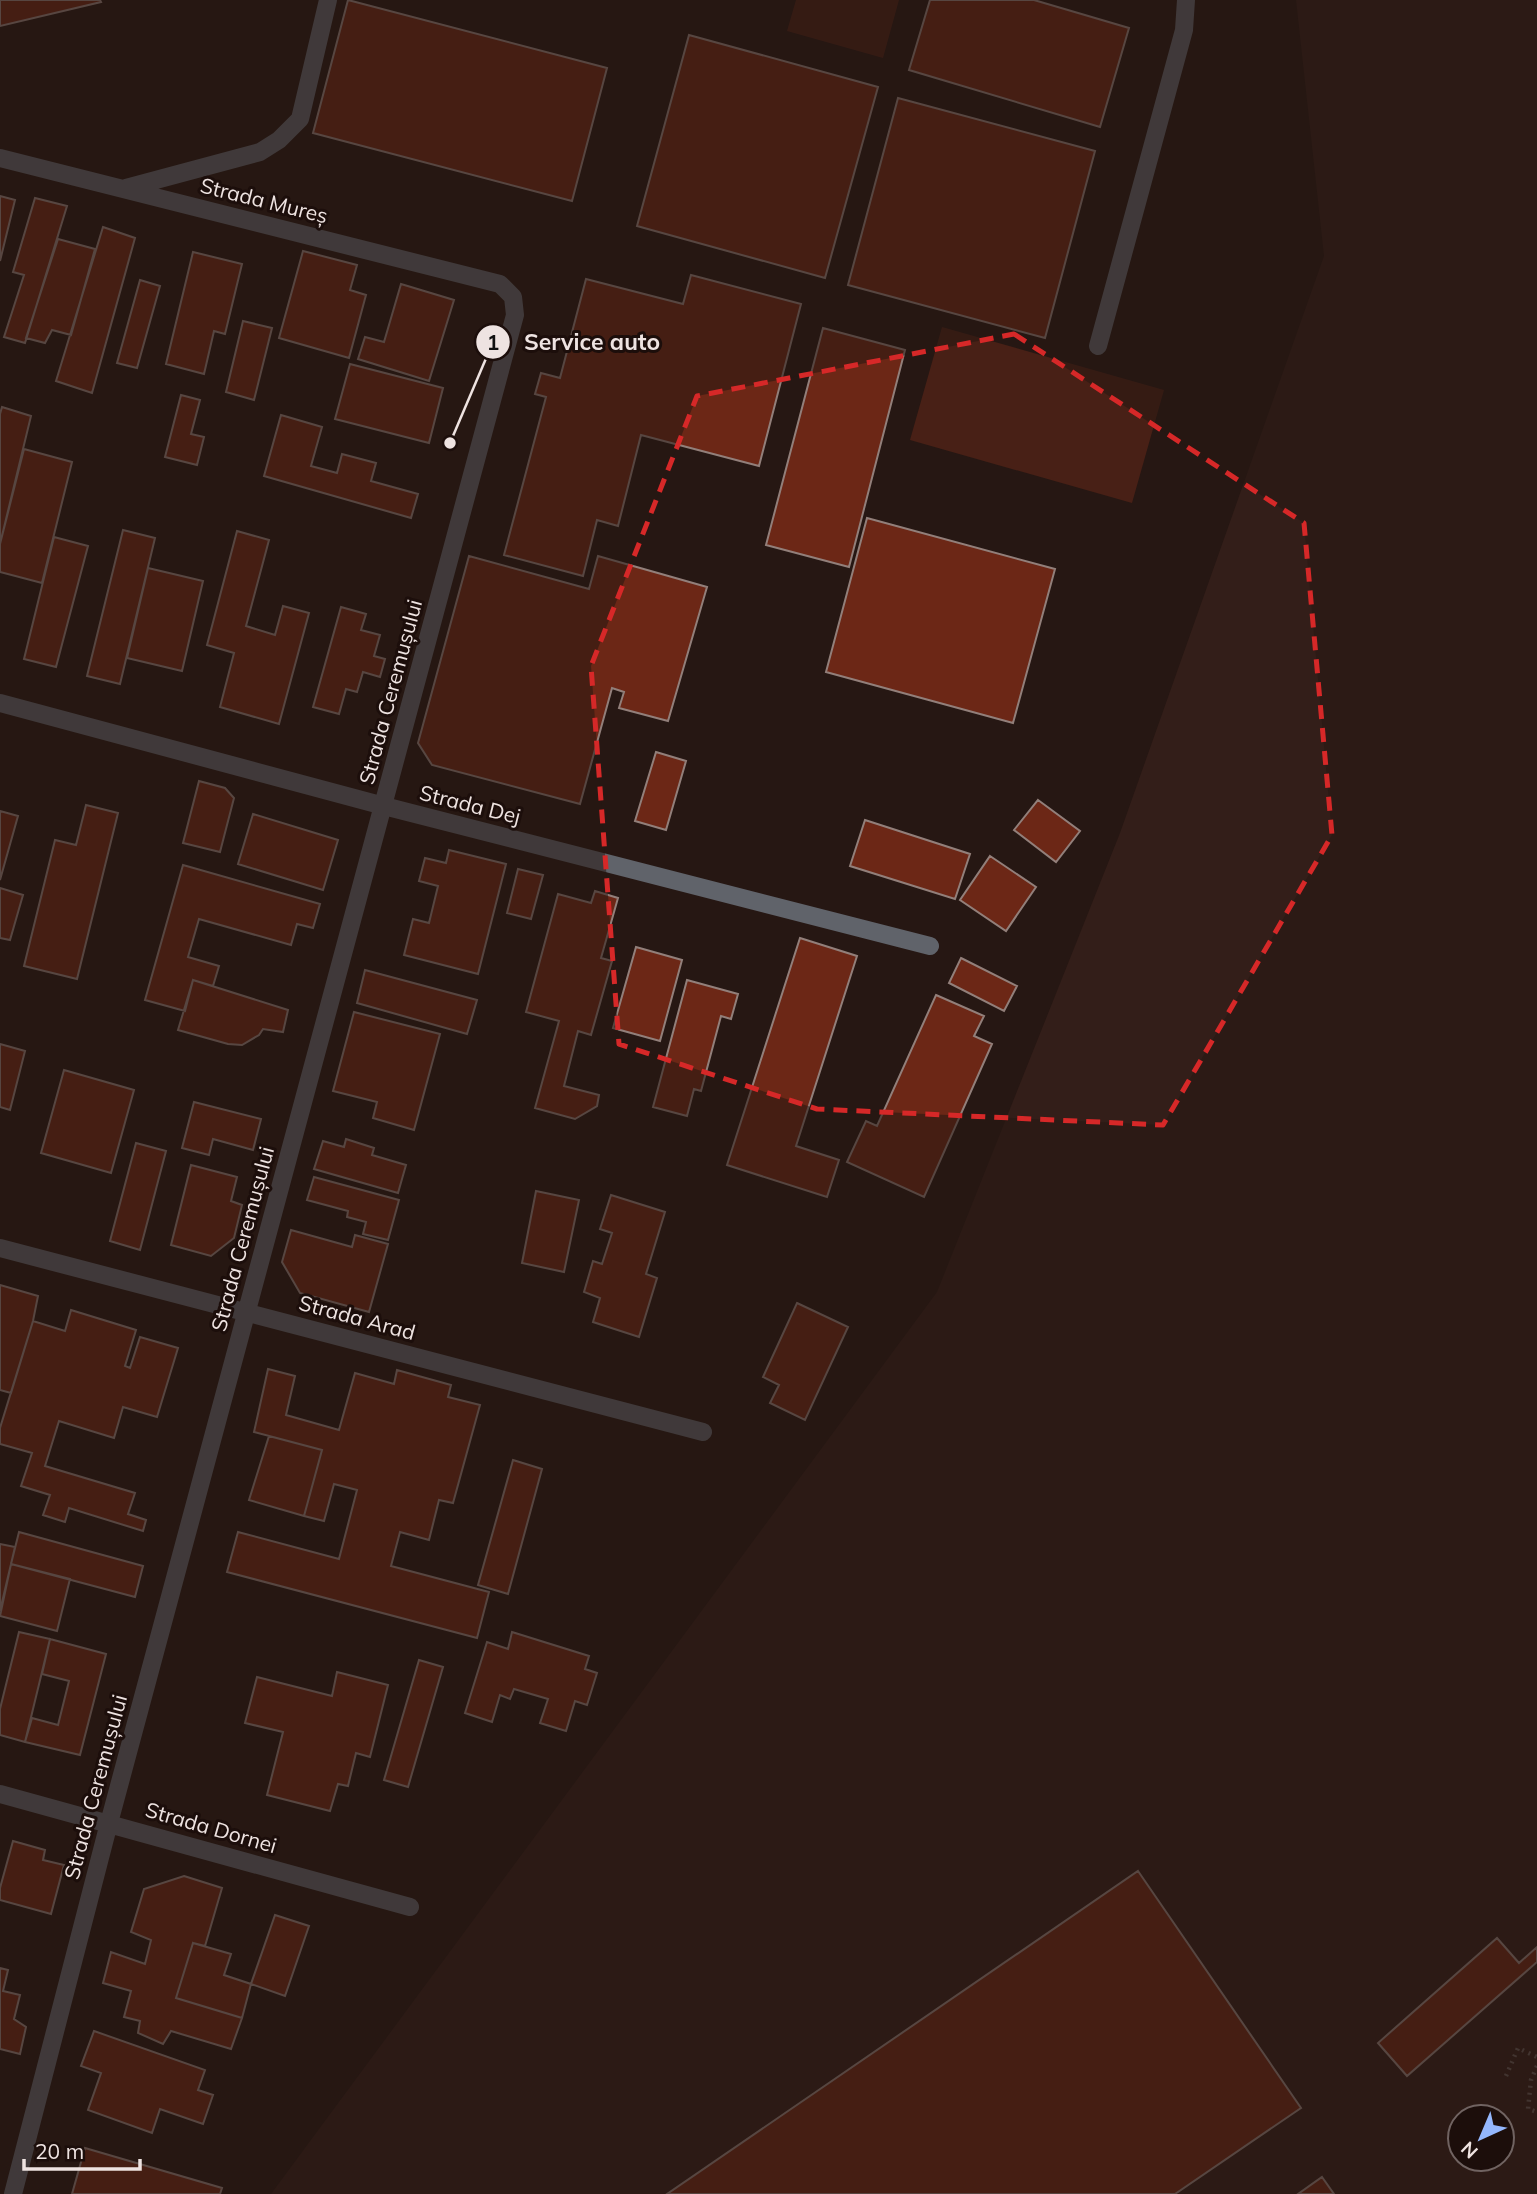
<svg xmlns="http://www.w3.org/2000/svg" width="1537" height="2194" viewBox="0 0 1537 2194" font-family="Mulish,sans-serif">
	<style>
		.built { fill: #331e19; fill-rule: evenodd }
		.green { fill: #482016 }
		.building { fill: #6c2716; stroke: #927f7a; stroke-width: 2 }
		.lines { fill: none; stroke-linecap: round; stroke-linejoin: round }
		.path { stroke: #655754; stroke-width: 4.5; stroke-dasharray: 2 5; stroke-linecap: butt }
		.minor { stroke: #60636a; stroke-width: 18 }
		.marked { fill: none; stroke: #d62828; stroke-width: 5; stroke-dasharray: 14 9; stroke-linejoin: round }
		.labels { text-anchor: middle; stroke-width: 6; stroke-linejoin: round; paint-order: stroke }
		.street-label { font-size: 21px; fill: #eee3e1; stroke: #1c0e0b }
		.leader { fill: none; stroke: #eee3e1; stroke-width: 2.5 }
		.callout-dot { fill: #eee3e1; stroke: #1c0e0b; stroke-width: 2.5 }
		.mark-label { font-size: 21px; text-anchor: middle; font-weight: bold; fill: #111 }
		.callout-label { font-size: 23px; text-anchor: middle; font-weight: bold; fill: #eee3e1; stroke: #1c0e0b; stroke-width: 6; stroke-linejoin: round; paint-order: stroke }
	</style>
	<rect width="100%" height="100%" fill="#261713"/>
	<!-- built -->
	<path class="built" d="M 1296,0 L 1537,0 L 1537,2194 L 271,2194 L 937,1292 L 1120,833 L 1324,256 ZM 1460,2117 L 1502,2117 L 1502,2159 L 1460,2159 Z"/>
	<!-- green -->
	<path class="green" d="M 796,0 L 899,0 L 883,58 L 787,31 Z
		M 942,327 L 1164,390 L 1132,503 L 910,440 Z"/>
	<!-- building -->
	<path class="building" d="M 0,0 L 100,0 L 101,2 L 0,26 Z
		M 348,0 L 607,68 L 572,201 L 313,133 Z
		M 930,0 L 1034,0 L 1129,28 L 1100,127 L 909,70 Z
		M 689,35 L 878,87 L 825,278 L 637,226 Z
		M 898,98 L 1095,151 L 1045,338 L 848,285 Z
		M 0,196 L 15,200 L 0,261 Z
		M 35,198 L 67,206 L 25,343 L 4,337 L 24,275 L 13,272 Z
		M 103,227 L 135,238 L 92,393 L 56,381 Z
		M 58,239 L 95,249 L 71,335 L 52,330 L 45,343 L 26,338 Z
		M 303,251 L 357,265 L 350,290 L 366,295 L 349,358 L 279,338 Z
		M 193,252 L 242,264 L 225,334 L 214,331 L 204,374 L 166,364 Z
		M 691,275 L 801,304 L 759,466 L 641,435 L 618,526 L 597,520 L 583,576 L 504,555 L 546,397 L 535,394 L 541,373 L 560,378 L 586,279 L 683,304 Z
		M 140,280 L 160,286 L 137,368 L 117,363 Z
		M 401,284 L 454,300 L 429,381 L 358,359 L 365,337 L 384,342 Z
		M 243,321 L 272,328 L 254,400 L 226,392 Z
		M 823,328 L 905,350 L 849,567 L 766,545 Z
		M 350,364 L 443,388 L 429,443 L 335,419 Z
		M 181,395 L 200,400 L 191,434 L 204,437 L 197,465 L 165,457 Z
		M 2,407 L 31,416 L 0,544 L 0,414 Z
		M 281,415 L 322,427 L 311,466 L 337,473 L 342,454 L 376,463 L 371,481 L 418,494 L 411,518 L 264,476 Z
		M 24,449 L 72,462 L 42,583 L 0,572 L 0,544 Z
		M 867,518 L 1055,569 L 1013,723 L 826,672 Z
		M 123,530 L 155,538 L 120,684 L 87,676 Z
		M 237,531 L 269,540 L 246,626 L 275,635 L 283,606 L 309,613 L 279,724 L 220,707 L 234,653 L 207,645 Z
		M 54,537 L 88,546 L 56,667 L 24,659 Z
		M 469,556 L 589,589 L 598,556 L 707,587 L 668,721 L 619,708 L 624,692 L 612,688 L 580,804 L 432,765 L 418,743 Z
		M 148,568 L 203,581 L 182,671 L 127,658 Z
		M 341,607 L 366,614 L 361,630 L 380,635 L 374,656 L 385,659 L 380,677 L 363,672 L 357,692 L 346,689 L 339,714 L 313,707 Z
		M 656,752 L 686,761 L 666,830 L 635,821 Z
		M 199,781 L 225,788 L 234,798 L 220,852 L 183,843 Z
		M 1038,800 L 1080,831 L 1056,862 L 1014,830 Z
		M 86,805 L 118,813 L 77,979 L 24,966 L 55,840 L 76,845 Z
		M 0,811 L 18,816 L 0,880 Z
		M 253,814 L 338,840 L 323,890 L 238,864 Z
		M 865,820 L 970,854 L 955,899 L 850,866 Z
		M 449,850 L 506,864 L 478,974 L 404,955 L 413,919 L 429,923 L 438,886 L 419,881 L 425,858 L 446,863 Z
		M 990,856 L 1036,887 L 1006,931 L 960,900 Z
		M 183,865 L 320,904 L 313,928 L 297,924 L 291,945 L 199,919 L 188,957 L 219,966 L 213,986 L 193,980 L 185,1011 L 145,1000 Z
		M 518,869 L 543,875 L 531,919 L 507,913 Z
		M 0,888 L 23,895 L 10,940 L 0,938 Z
		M 595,891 L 618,898 L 601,958 L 612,961 L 591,1035 L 578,1031 L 564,1086 L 599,1095 L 597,1106 L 575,1119 L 535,1108 L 559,1021 L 526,1012 L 558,894 L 591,903 Z
		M 800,938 L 857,956 L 796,1146 L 839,1160 L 827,1197 L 727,1165 Z
		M 636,947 L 682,960 L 660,1041 L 613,1028 Z
		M 961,958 L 1017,986 L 1004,1011 L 949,983 Z
		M 365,970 L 477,1000 L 467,1034 L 357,1003 Z
		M 193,980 L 288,1010 L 283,1032 L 263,1029 L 259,1035 L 242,1045 L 228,1044 L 178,1030 Z
		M 687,980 L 738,994 L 731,1019 L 721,1016 L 701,1091 L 694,1089 L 687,1116 L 653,1107 Z
		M 936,995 L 984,1016 L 974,1036 L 992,1044 L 924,1197 L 847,1162 L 866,1121 L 877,1126 Z
		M 354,1012 L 440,1034 L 414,1130 L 373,1118 L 377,1102 L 333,1091 Z
		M 0,1044 L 25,1051 L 10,1110 L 0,1107 Z
		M 64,1070 L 134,1090 L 111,1173 L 41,1153 Z
		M 194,1102 L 261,1119 L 253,1150 L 213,1139 L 209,1155 L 182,1148 Z
		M 346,1139 L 374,1148 L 372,1155 L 406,1165 L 398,1193 L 314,1169 L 323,1141 L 344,1147 Z
		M 136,1143 L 166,1151 L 140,1250 L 110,1241 Z
		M 191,1165 L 237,1177 L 231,1201 L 242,1205 L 234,1238 L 211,1256 L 171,1245 Z
		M 314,1177 L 399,1200 L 388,1240 L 363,1234 L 366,1222 L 347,1217 L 348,1211 L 307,1200 Z
		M 536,1191 L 579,1200 L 564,1272 L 522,1263 Z
		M 611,1195 L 665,1212 L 646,1274 L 657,1278 L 639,1337 L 593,1322 L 600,1298 L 584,1292 L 593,1261 L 602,1264 L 612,1233 L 600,1229 Z
		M 291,1230 L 352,1247 L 355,1235 L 388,1244 L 369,1312 L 300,1293 L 282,1262 Z
		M 0,1285 L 38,1296 L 33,1321 L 11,1393 L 0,1390 Z
		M 797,1303 L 848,1327 L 805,1420 L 770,1403 L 779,1385 L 763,1377 Z
		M 71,1310 L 136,1330 L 125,1366 L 130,1368 L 140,1337 L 178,1348 L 157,1417 L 123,1407 L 114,1438 L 59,1421 L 45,1466 L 135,1493 L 128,1514 L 146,1520 L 143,1531 L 69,1508 L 65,1522 L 43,1515 L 50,1495 L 21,1486 L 32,1453 L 0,1444 L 0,1428 L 33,1321 L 65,1331 Z
		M 268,1369 L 295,1376 L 286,1415 L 339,1430 L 355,1373 L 394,1384 L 397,1370 L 451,1385 L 448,1397 L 480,1405 L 453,1503 L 439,1500 L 429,1540 L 400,1532 L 391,1566 L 489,1592 L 477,1638 L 227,1572 L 238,1532 L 339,1559 L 357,1490 L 334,1484 L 324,1521 L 304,1516 L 322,1450 L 254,1432 Z
		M 269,1436 L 322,1450 L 304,1516 L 249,1500 Z
		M 513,1460 L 542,1469 L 508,1594 L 478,1585 Z
		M 19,1532 L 143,1566 L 135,1597 L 11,1564 Z
		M 0,1544 L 15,1547 L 0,1611 Z
		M 11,1564 L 70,1579 L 57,1631 L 0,1616 Z
		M 19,1632 L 50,1639 L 25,1742 L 0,1735 L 0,1709 Z
		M 512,1632 L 589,1656 L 585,1669 L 597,1673 L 587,1705 L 575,1701 L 566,1731 L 540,1723 L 548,1699 L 514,1689 L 510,1699 L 500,1695 L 492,1722 L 465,1713 L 487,1642 L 508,1649 Z
		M 50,1639 L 106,1654 L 80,1755 L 25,1742 L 32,1718 L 58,1725 L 69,1681 L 42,1674 Z
		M 419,1660 L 443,1667 L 408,1787 L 384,1780 Z
		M 337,1672 L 388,1685 L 370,1757 L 356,1753 L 348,1786 L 338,1784 L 330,1811 L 267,1795 L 283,1732 L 245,1723 L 257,1677 L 332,1696 Z
		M 13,1841 L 45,1850 L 43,1860 L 64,1865 L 51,1914 L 0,1900 L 0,1888 Z
		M 1138,1871 L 1301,2108 L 1175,2194 L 667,2194 Z
		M 184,1876 L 222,1888 L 205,1946 L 193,1943 L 176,1998 L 242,2018 L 231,2049 L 171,2031 L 163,2044 L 138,2033 L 140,2021 L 124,2017 L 131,1991 L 103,1983 L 111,1952 L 145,1964 L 151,1940 L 131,1932 L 144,1889 Z
		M 275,1915 L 309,1926 L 285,1996 L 251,1984 Z
		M 1497,1938 L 1519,1963 L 1537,1947 L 1537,1962 L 1407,2076 L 1378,2043 Z
		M 193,1943 L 231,1954 L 224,1975 L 251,1984 L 242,2018 L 176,1998 Z
		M 0,1968 L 8,1970 L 3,1991 L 20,1995 L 14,2019 L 26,2027 L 20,2054 L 0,2049 Z
		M 94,2031 L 205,2070 L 198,2090 L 213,2095 L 203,2124 L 160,2109 L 152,2133 L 88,2110 L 101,2073 L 81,2066 Z
		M 85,2148 L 222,2188 L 220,2194 L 72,2194 Z
		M 1322,2177 L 1334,2194 L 1298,2194 Z"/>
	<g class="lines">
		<!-- path -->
		<path class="path" d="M 1537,2066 L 1531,2080 L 1528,2109 L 1537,2112
			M 1506,2076 L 1518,2048 L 1537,2057"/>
		<!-- minor -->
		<path class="minor" d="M 0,158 L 500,284 L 513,297 L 515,315 L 109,1823 L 13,2194
			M 126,188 L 260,152 L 279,140 L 300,119 L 328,0
			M 1098,346 L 1184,30 L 1186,0
			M 0,703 L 384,806 L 930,946
			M 0,1248 L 703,1432
			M 0,1794 L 410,1907"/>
	</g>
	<!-- marked area -->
	<path d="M0 0H1537V2194H0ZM 1014,334 L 1304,523 L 1332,835 L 1163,1125 L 817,1109 L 619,1044 L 591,666 L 697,396 Z" fill="#261713" fill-opacity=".55" fill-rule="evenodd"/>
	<path class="marked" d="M 1014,334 L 1304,523 L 1332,835 L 1163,1125 L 817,1109 L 619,1044 L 591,666 L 697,396 Z"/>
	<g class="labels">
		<!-- street labels -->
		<g class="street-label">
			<text transform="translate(264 201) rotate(14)" y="7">Strada Mureș</text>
			<text transform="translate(391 692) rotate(-75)" y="7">Strada Ceremușului</text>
			<text transform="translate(470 805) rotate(14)" y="7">Strada Dej</text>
			<text transform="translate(243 1239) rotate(-75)" y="7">Strada Ceremușului</text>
			<text transform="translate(357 1318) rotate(15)" y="7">Strada Arad</text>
			<text transform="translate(96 1787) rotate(-75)" y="7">Strada Ceremușului</text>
			<text transform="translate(211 1828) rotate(16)" y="7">Strada Dornei</text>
		</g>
	</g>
	<!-- callouts -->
	<path class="leader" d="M450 443L493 342"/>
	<g class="callout-dot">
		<circle cx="450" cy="443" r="7"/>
		<circle cx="493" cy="342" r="18"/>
	</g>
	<g class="mark-label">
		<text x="493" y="350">1</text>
	</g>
	<g class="callout-label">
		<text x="592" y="350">Service auto</text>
	</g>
	<!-- north arrow -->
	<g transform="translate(1481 2138) rotate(224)"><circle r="33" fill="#1c0e0b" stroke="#706361" stroke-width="2"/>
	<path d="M0-5L12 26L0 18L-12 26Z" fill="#94b7fd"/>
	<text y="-10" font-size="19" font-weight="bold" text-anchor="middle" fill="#eee3e1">N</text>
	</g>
	<!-- scale -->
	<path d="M24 2159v10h116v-10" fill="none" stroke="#eee3e1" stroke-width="3.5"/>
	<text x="35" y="2159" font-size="21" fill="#eee3e1" stroke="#1c0e0b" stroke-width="5" paint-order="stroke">20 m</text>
</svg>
